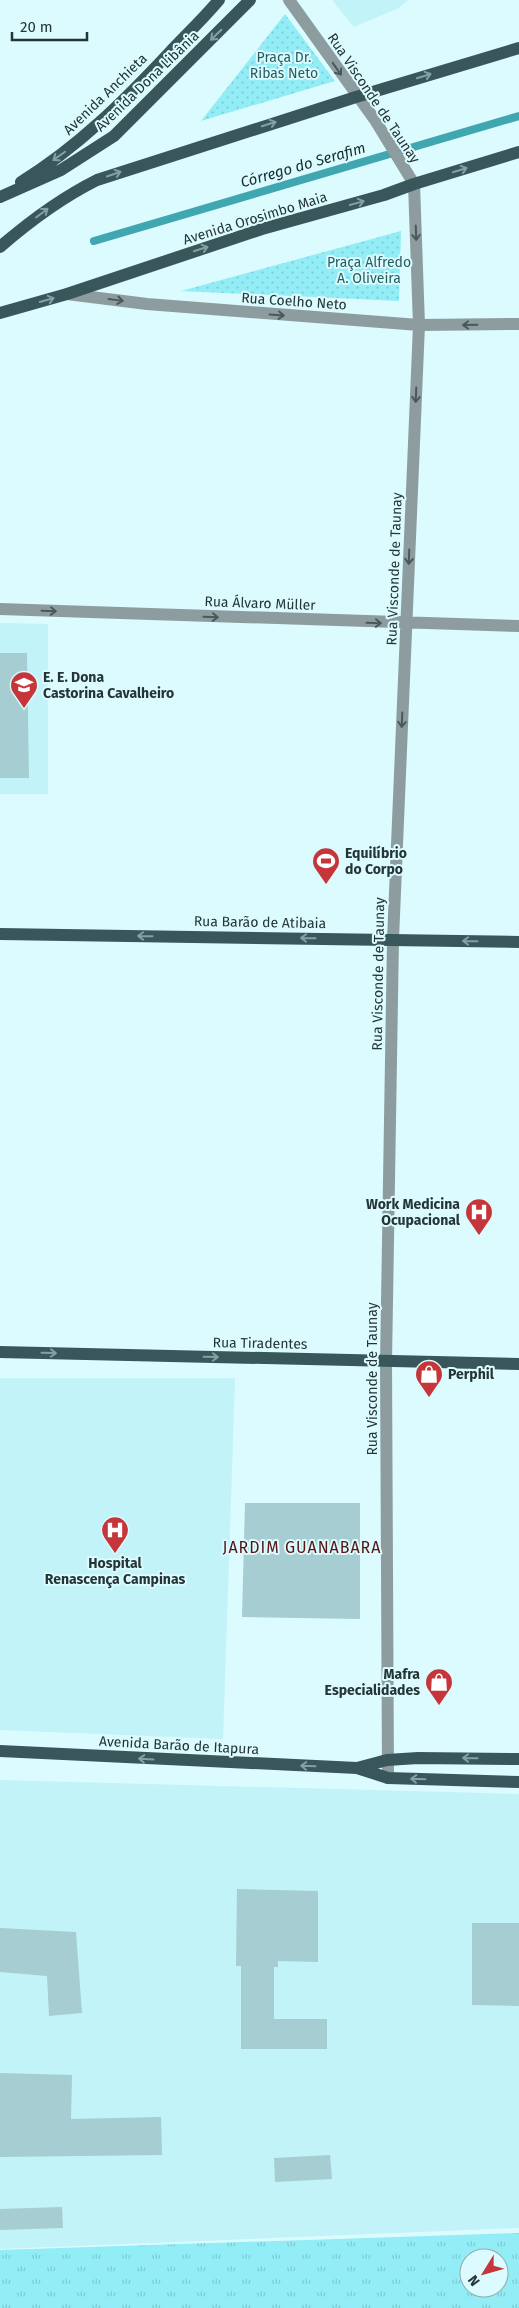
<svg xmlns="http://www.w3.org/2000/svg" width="519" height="2308" viewBox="0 0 519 2308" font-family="'Fira Sans',sans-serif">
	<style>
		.built { fill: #c1f3f8 }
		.grass { fill: url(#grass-tufts); fill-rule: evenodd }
		.park { fill: url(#park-dots) }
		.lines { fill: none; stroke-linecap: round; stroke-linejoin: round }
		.stream { stroke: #40a6b0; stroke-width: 8 }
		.building { fill: #a6cdd1 }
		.minor { stroke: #8d9d9f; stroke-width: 12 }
		.major { stroke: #39575a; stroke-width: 12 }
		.oneway { stroke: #82a1a4 }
		.oneway2 { stroke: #49595b }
		.labels { text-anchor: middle; stroke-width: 4; stroke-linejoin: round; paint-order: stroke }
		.park-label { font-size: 14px; fill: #245e63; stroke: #dbfbfe }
		.street-label { font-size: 14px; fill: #253436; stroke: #dbfbfe }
		.poi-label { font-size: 14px; font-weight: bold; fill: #253436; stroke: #dbfbfe; text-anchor: start }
		.water-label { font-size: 15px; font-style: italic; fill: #162d30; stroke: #dbfbfe }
		.quarter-label { font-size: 16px; letter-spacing: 1px; fill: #581315; stroke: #dbfbfe }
	</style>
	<defs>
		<pattern id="grass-tufts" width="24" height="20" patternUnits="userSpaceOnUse" patternTransform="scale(1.25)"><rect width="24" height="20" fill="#92edf6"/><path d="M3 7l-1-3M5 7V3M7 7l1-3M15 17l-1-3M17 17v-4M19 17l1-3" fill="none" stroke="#7eccd4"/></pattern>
		<pattern id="park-dots" width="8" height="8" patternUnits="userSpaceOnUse" patternTransform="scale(1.25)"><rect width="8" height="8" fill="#92edf6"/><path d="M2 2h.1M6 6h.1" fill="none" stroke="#7eccd4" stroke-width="1.8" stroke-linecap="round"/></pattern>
	</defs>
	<rect width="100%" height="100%" fill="#dbfbfe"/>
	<!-- built -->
	<path class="built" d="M 332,0 L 408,0 L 399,8 L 354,27 Z
		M 0,623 L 48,624 L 48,794 L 0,794 Z
		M 0,1378 L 235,1378 L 223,1739 L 0,1730 Z
		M 0,1780 L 519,1794 L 519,2228 L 0,2249 Z"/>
	<!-- grass -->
	<path class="grass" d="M 519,2233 L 519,2308 L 0,2308 L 0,2250 ZM 469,2258 L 499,2258 L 499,2288 L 469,2288 Z"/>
	<!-- park -->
	<path class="park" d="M 285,14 L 335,81 L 201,121 Z
		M 401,231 L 399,301 L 181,291 Z"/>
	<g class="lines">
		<!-- stream -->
		<path class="stream" d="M 94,241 L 519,116"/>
	</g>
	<!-- building -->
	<path class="building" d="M 0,653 L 27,653 L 29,778 L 0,778 Z
		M 245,1503 L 360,1503 L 360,1619 L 242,1617 Z
		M 237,1889 L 318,1891 L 318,1962 L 278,1961 L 278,1967 L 274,1967 L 274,2019 L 327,2019 L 327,2049 L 241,2049 L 241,1966 L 236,1966 Z
		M 472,1923 L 519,1923 L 519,2006 L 472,2005 Z
		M 0,1928 L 76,1932 L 82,2013 L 49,2016 L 47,1976 L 0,1972 Z
		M 0,2073 L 72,2075 L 71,2119 L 161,2117 L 162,2155 L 0,2157 Z
		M 330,2155 L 332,2179 L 275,2182 L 274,2158 Z
		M 62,2207 L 63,2228 L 0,2230 L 0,2209 Z"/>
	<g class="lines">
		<!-- minor -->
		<path class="minor" d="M 289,0 L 375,120 L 414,184 L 419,325 L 393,939 L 386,1362 L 388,1778
			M 67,294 L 147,304 L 419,325 L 519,324
			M 0,609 L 519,626"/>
		<!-- major -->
		<path class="major" d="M 21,182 C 78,147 123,102 169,53 C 186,35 203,19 219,0
			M 0,197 L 61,170 L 114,136 L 250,0
			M 0,247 C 30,221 61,198 97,180 L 356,97 L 519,48
			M 0,313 L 67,294 L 262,229 L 384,195 L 414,184 L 519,152
			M 0,934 L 519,942
			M 0,1352 L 519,1364
			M 0,1751 L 357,1768 L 388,1778 L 519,1782
			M 357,1768 L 387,1760 L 418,1758 L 519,1759"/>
	</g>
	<!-- one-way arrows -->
	<defs><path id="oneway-shaft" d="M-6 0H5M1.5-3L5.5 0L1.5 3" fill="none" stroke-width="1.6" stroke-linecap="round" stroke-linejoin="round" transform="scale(1.25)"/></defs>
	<g class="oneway">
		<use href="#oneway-shaft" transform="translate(216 35) rotate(136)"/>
		<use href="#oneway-shaft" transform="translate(424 76) rotate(-17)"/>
		<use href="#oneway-shaft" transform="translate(269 124) rotate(-18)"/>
		<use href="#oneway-shaft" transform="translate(59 156) rotate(145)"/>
		<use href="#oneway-shaft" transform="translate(460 170) rotate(-17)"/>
		<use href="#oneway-shaft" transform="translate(114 174) rotate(-19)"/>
		<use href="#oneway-shaft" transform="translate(357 203) rotate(-15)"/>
		<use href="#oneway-shaft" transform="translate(42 213) rotate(-37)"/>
		<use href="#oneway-shaft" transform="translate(201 249) rotate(-18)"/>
		<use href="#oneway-shaft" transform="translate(47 300) rotate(-16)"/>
		<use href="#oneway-shaft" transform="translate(145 936) rotate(-179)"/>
		<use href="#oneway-shaft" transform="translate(308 938) rotate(-179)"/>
		<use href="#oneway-shaft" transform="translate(470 941) rotate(-179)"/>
		<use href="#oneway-shaft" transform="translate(49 1353) rotate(1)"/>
		<use href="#oneway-shaft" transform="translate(211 1357) rotate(1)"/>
		<use href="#oneway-shaft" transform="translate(470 1758) rotate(-179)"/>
		<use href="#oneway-shaft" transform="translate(146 1759) rotate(-177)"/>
		<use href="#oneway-shaft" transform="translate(308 1766) rotate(-178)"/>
		<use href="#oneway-shaft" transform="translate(418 1779) rotate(-178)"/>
	</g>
	<g class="oneway2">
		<use href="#oneway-shaft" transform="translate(337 69) rotate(55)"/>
		<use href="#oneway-shaft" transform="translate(416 233) rotate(88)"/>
		<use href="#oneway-shaft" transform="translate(116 300) rotate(8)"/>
		<use href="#oneway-shaft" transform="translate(277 315) rotate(4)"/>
		<use href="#oneway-shaft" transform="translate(470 325) rotate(179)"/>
		<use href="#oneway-shaft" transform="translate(416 395) rotate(92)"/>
		<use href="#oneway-shaft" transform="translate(409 557) rotate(92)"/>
		<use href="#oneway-shaft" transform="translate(49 611) rotate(2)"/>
		<use href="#oneway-shaft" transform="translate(211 617) rotate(2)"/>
		<use href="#oneway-shaft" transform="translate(374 623) rotate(2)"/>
		<use href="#oneway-shaft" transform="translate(402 720) rotate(92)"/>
	</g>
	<!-- icons -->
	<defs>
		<g id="school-pin" transform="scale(1.4375)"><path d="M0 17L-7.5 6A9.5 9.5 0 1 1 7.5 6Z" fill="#c5353a" stroke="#dbfbfe"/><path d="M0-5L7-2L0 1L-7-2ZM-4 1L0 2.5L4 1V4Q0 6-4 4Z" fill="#fff"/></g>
		<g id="stadium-pin" transform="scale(1.4375)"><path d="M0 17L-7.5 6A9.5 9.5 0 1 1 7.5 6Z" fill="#c5353a" stroke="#dbfbfe"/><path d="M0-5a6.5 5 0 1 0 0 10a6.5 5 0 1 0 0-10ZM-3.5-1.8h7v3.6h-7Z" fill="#fff"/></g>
		<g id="hospital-pin" transform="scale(1.4375)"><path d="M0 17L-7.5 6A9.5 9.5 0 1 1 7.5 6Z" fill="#c5353a" stroke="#dbfbfe"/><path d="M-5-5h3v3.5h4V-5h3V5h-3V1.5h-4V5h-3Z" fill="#fff"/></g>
		<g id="shop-pin" transform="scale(1.4375)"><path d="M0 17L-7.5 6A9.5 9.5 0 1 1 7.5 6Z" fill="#c5353a" stroke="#dbfbfe"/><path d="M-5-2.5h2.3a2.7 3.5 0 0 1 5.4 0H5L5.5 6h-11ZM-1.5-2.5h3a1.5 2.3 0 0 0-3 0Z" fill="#fff"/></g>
	</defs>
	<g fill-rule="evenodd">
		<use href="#school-pin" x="24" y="685"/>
		<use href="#stadium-pin" x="326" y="861"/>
		<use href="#hospital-pin" x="479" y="1212"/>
		<use href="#shop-pin" x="429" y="1374"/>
		<use href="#hospital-pin" x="115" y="1530"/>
		<use href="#shop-pin" x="439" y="1682"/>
	</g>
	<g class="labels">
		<!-- park labels -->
		<g class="park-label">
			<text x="284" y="62">Praça Dr.<tspan x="284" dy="16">Ribas Neto</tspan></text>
			<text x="369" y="267">Praça Alfredo<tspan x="369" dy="16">A. Oliveira</tspan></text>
		</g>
		<!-- street labels -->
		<g class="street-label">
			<text transform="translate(147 81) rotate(-44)" y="5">Avenida Dona Libânia</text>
			<text transform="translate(105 94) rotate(-44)" y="5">Avenida Anchieta</text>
			<text transform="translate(374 98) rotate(56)" y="5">Rua Visconde de Taunay</text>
			<text transform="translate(255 218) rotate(-17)" y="5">Avenida Orosimbo Maia</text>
			<text transform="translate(294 301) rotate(4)" y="5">Rua Coelho Neto</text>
			<text transform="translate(394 569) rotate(-88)" y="5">Rua Visconde de Taunay</text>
			<text transform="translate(260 603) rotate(2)" y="5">Rua Álvaro Müller</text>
			<text transform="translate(260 922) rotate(1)" y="5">Rua Barão de Atibaia</text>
			<text transform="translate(378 974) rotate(-89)" y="5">Rua Visconde de Taunay</text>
			<text transform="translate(260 1343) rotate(1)" y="5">Rua Tiradentes</text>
			<text transform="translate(372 1379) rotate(-90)" y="5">Rua Visconde de Taunay</text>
			<text transform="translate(179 1745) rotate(3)" y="5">Avenida Barão de Itapura</text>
		</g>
		<!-- poi labels -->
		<g class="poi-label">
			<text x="43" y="682">E. E. Dona<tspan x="43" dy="16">Castorina Cavalheiro</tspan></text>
			<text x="345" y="858">Equilíbrio<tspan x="345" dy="16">do Corpo</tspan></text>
			<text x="460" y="1209" text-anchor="end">Work Medicina<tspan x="460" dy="16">Ocupacional</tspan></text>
			<text x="448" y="1379">Perphil</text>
			<text x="115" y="1568" text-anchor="middle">Hospital<tspan x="115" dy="16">Renascença Campinas</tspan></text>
			<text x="420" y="1679" text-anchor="end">Mafra<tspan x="420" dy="16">Especialidades</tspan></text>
		</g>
		<!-- water labels -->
		<g class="water-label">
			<text transform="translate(303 165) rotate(-16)" y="5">Córrego do Serafim</text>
		</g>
		<!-- quarter labels -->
		<g class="quarter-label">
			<text x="302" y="1553">JARDIM GUANABARA</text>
		</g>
	</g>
	<!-- north arrow -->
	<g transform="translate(484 2273) rotate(233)"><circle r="24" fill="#dbfbfe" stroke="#92abae"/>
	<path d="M0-4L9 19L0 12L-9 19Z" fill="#c5353a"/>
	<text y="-8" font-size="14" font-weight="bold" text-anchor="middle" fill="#253436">N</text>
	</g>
	<!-- scale -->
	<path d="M12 32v8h75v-8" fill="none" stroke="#253436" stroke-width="2.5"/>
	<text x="20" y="32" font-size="15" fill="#253436" stroke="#dbfbfe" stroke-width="4" paint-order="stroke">20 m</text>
</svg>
